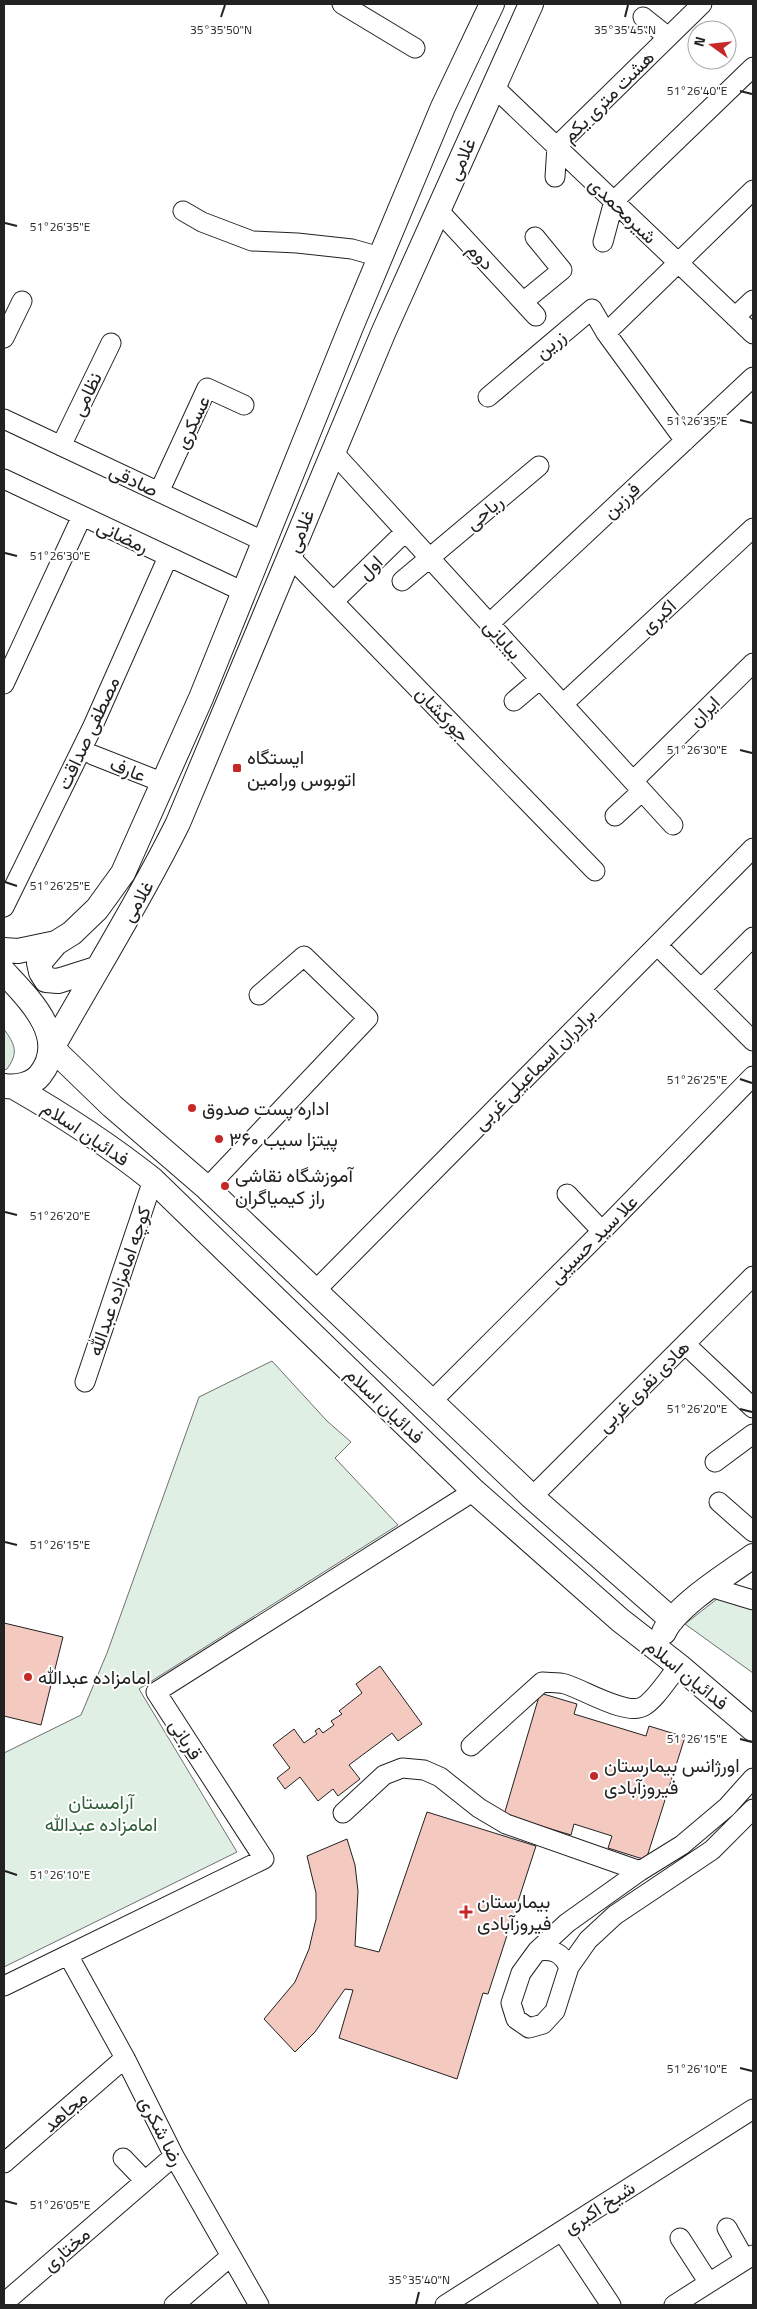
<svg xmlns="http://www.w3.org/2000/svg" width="757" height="2309" viewBox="0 0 757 2309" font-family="'Titillium Web',Vazirmatn,sans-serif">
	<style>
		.green { fill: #e0efe3; stroke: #6f6f6f }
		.building { fill: #f3c9c0; stroke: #222 }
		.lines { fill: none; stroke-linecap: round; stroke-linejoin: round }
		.minor-casing { stroke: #222; stroke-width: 21 }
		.major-casing { stroke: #222; stroke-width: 26 }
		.minor { stroke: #fff; stroke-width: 19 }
		.major { stroke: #fff; stroke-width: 24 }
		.ticks { fill: none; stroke: #222; stroke-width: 2 }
		.poi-dot { fill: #c62828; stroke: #fff; stroke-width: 2 }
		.labels { text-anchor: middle; stroke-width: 4; stroke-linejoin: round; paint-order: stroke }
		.street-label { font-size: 19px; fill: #222; stroke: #fff }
		.poi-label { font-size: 19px; fill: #222; stroke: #fff; text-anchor: start }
		.park-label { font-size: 19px; fill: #2f5e38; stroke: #fff }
		.ticks-label { font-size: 12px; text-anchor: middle; fill: #222; stroke: #fff; stroke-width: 4; stroke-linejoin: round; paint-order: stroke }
	</style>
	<rect width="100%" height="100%" fill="#fff"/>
	<!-- green -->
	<path class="green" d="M 4,1029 C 15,1045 19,1052 7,1069 L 4,1070 Z
		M 272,1361 L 327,1421 L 351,1442 L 335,1458 L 398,1525 L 139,1689 L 237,1852 L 4,1967 L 4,1753 L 81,1715 L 107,1653 L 199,1397 Z
		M 722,1595 L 753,1605 L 753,1673 L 685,1624 Z"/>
	<!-- building -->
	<path class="building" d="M 4,1623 L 63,1637 L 41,1725 L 4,1716 Z
		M 380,1666 L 422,1724 L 398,1741 L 392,1733 L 349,1765 L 360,1779 L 338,1796 L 333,1789 L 318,1801 L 300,1777 L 285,1789 L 277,1778 L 290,1768 L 273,1745 L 294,1729 L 304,1743 L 317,1734 L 315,1731 L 319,1728 L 323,1733 L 334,1725 L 331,1721 L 342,1714 L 339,1711 L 362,1693 L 356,1684 Z
		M 540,1693 L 577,1704 L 574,1714 L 646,1736 L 649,1726 L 685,1737 L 646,1860 L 608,1848 L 612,1836 L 574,1824 L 571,1835 L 504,1815 Z
		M 427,1812 L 536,1846 L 488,1994 L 483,1993 L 457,2079 L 339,2038 L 353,1990 L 345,1989 L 315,2032 L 295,2052 L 264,2019 L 295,1982 L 309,1949 L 316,1919 L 316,1893 L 307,1856 L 347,1839 L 355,1865 L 358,1891 L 355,1946 L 379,1952 Z"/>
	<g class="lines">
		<!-- minor casing -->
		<g class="minor-casing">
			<path id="minor" d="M 342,4 L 415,48
				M 643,17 L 668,37
				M 493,86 L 753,334
				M 555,177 L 557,146 L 702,4
				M 438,210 L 536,316
				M 183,211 L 202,222 L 252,241 L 297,243 L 352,249 L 380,257
				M 603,242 L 614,201 L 753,67
				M 523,302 L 562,270 L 535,237
				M 735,317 L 753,300
				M 606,333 L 753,190
				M 4,338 L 22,301
				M 488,397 L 592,309 L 606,333 L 685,441
				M 4,419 L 263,541
				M 61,446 L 111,343
				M 333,452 L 673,825
				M 4,479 L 244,592
				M 159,492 L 207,388 L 244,405
				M 290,557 L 595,871
				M 402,581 L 539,466
				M 334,601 L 405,532
				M 489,624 L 753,377
				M 4,684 L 82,516
				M 514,701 L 540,679
				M 563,704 L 753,528
				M 93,755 L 164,783
				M 633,781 L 753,663
				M 615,816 L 642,791
				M 4,907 L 92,728 L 168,557
				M 657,945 L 753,1041
				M 702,988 L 753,937
				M 207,1188 L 368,1018 L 304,956 L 259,995
				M 567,1194 L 602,1231
				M 316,1290 L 753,848
				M 685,1344 L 753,1408
				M 85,1382 L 153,1180
				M 432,1401 L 602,1231 L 753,1076
				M 715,1462 L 753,1434
				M 532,1497 L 753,1276
				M 719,1502 L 753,1532
				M 710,1587 L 753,1600
				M 471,1746 L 542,1682 C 549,1683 558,1682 565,1684 C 583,1689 627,1717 644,1706 C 656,1699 669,1677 679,1666
				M 753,1778 L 727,1807 L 682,1845 L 640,1871 L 567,1923 L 537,1951 L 521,1973 L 511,2003 L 516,2019 L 529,2028 L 543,2024 L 555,2011 L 569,1967 L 588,1940 L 615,1915 L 712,1850 L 753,1809
				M 343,1813 L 384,1775 L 402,1768 L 424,1770 L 440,1777 L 479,1808 L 506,1824 L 640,1871
				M 537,1951 C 553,1949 561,1952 569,1967
				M 68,1955 L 125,2058 L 174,2156 L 259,2305
				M 4,1986 L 264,1859 L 156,1692 L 474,1491
				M 123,2158 L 145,2181
				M 4,2163 L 125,2058
				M 727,2228 L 745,2260
				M 562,2231 L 611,2305
				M 680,2238 L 709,2283
				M 4,2303 L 174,2156
				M 174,2305 L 231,2256
				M 445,2305 L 753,2109
				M 674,2305 L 753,2255"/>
		</g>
		<!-- major casing -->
		<g class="major-casing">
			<path id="major" d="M 56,943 L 39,963 L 41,972 L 46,980 L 58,981 L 96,969
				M 4,950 L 18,951 L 56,943 L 72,933 L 97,909 L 123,873 L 201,698 L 351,327 L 443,107 L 492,4
				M 4,972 C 29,999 70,1038 40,1075 C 33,1084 17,1088 5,1086
				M 52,1048 C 94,973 140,900 178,823 L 384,331 L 531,4
				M 52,1048 L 112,1106 L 207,1188 L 532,1497 L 672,1620
				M 14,1087 C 63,1115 109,1145 153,1180 L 474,1491 L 620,1620 L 679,1666 L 753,1729
				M 664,1632 C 676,1606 729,1573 753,1556"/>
		</g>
		<!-- minor -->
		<use href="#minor" class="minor"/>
		<!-- major -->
		<use href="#major" class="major"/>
	</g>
	<!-- ticks -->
	<path class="ticks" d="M 221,17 L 225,5M 625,17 L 628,5M 740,91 L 752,94M 5,223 L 17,226M 740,420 L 752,423M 5,553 L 17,556M 740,750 L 752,753M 5,882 L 17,886M 740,1079 L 752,1083M 5,1212 L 17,1215M 740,1409 L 752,1412M 5,1542 L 17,1545M 740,1739 L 752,1742M 5,1871 L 17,1875M 740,2068 L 752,2071M 5,2201 L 17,2204M 416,2304 L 419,2292"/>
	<!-- markers -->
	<g class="poi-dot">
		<rect x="232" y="763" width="10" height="10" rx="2.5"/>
		<circle cx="192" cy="1108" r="5"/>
		<circle cx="219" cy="1139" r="5"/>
		<circle cx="225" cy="1186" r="5"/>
		<circle cx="28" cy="1677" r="5"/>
		<circle cx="594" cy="1776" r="5"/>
		<path d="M463.5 1904.5h5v5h5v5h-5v5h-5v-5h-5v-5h5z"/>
	</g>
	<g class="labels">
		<!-- street labels -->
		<g class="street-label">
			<text transform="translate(608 96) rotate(-45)" y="7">هشت متری یکم</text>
			<text transform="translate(461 159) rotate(-66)" y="7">غلامی</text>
			<text transform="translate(623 210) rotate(44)" y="7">شیرمحمدی</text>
			<text transform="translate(481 256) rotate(47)" y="7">دوم</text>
			<text transform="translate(550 344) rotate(-40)" y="7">زرین</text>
			<text transform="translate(86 394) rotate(-64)" y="7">نظامی</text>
			<text transform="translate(192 422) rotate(-64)" y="7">عسکری</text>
			<text transform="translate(134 480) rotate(25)" y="7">صادقی</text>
			<text transform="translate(621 500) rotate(-43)" y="7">فرزین</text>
			<text transform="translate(484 512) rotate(-40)" y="7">ریاحی</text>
			<text transform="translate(300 531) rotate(-68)" y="7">غلامی</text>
			<text transform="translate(123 536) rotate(25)" y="7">رمضانی</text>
			<text transform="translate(370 567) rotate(-44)" y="7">اول</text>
			<text transform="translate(658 616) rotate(-43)" y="7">اکبری</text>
			<text transform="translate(503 639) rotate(48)" y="7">بیابانی</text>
			<text transform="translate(704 711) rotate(-45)" y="7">ایران</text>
			<text transform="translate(443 714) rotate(46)" y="7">جورکشان</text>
			<text transform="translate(88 733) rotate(-65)" y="7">مصطفی صداقت</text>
			<text transform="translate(128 769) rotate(22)" y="7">عارف</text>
			<text transform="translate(137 901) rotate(-59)" y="7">غلامی</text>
			<text transform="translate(534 1069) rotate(-45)" y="7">برادران اسماعیلی غربی</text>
			<text transform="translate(86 1133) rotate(34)" y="7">فدائیان اسلام</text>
			<text transform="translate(593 1239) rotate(-45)" y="7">علا سید حسینی</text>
			<text transform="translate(119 1281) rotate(-71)" y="7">کوچه امامزاده عبدالله</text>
			<text transform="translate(643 1386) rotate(-45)" y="7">هادی نفری غربی</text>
			<text transform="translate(385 1405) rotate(44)" y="7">فدائیان اسلام</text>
			<text transform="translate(687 1674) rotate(39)" y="7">فدائیان اسلام</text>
			<text transform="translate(186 1739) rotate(57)" y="7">قربانی</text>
			<text transform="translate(65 2111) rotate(-41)" y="7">مجاهد</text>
			<text transform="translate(162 2131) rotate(63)" y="7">رضا شکری</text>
			<text transform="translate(599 2207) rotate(-33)" y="7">شیخ اکبری</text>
			<text transform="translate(66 2249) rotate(-41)" y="7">مختاری</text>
		</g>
		<!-- poi labels -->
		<g class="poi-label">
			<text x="247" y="764">ایستگاه<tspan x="247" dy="22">اتوبوس ورامین</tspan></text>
			<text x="202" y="1115">اداره پست صدوق</text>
			<text x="229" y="1146">پیتزا سیب ۳۶۰</text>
			<text x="235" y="1182">آموزشگاه نقاشی<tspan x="235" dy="22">راز کیمیاگران</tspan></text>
			<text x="38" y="1684">امامزاده عبدالله</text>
			<text x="604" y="1772">اورژانس بیمارستان<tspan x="604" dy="22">فیروزآبادی</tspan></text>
			<text x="477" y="1908">بیمارستان<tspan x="477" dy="22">فیروزآبادی</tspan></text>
		</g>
		<!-- park labels -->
		<g class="park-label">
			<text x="101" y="1809">آرامستان<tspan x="101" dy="22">امامزاده عبدالله</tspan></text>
		</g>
	</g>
	<g class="ticks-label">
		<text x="221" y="34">35°35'50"N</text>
		<text x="625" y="34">35°35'45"N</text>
		<text x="697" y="95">51°26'40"E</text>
		<text x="60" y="231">51°26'35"E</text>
		<text x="697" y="425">51°26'35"E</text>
		<text x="60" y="560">51°26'30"E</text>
		<text x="697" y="754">51°26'30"E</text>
		<text x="60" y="890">51°26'25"E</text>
		<text x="697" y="1084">51°26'25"E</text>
		<text x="60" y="1220">51°26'20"E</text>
		<text x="697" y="1413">51°26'20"E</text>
		<text x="60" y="1549">51°26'15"E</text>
		<text x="697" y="1743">51°26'15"E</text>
		<text x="60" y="1879">51°26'10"E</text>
		<text x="697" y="2073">51°26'10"E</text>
		<text x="60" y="2209">51°26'05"E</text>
		<text x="419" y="2284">35°35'40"N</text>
	</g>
	<!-- border -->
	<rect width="757" height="2309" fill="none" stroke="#222222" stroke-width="10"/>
	<!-- north arrow -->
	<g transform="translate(712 45) rotate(285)"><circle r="24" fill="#ffffff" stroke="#a7a7a7"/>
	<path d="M0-4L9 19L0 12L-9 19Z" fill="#c62828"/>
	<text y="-8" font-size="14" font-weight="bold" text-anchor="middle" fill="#222222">N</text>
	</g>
</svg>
